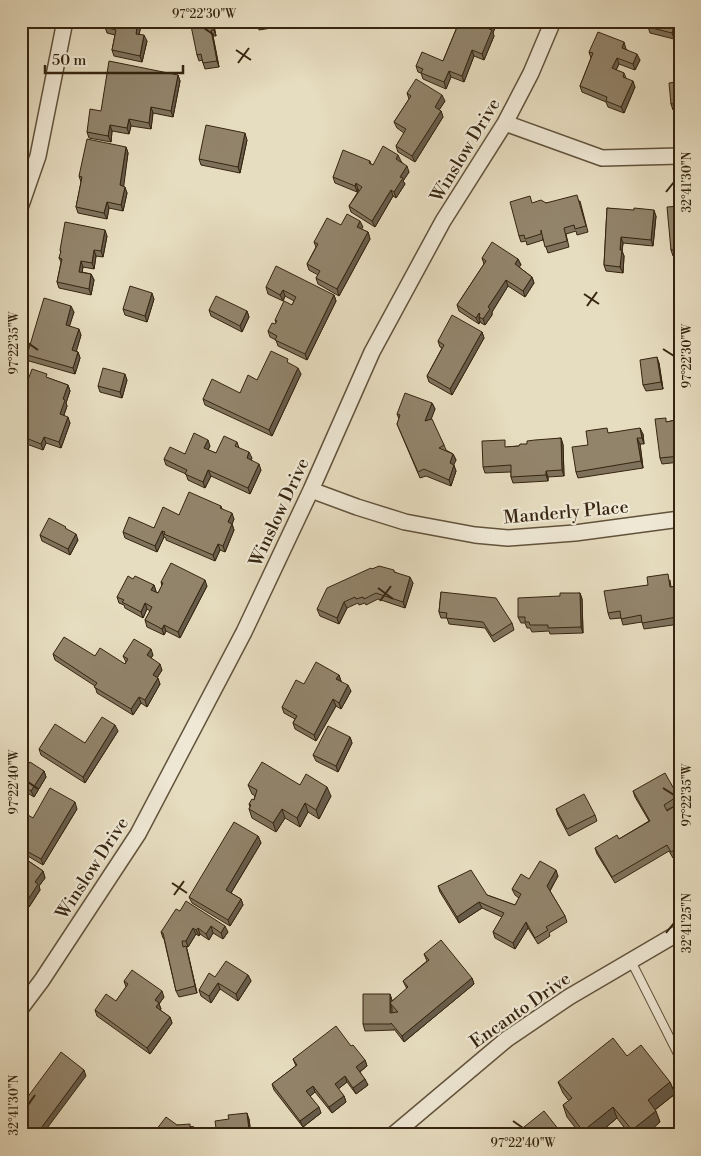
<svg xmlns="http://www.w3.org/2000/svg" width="701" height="1156" viewBox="0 0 701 1156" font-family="'Libre Bodoni',serif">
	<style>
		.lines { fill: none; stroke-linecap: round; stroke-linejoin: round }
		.service-casing { stroke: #62533c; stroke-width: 10 }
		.minor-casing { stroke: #62533c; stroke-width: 18 }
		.service { stroke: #efe8d5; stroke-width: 8 }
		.minor { stroke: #efe8d5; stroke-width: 15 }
		.wall { fill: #7e725c; stroke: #362510 }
		.shaded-wall { fill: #665c4b; stroke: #362510 }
		.building { fill: #92846b; stroke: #362510 }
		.ticks { fill: none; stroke: #362510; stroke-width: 2 }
		.labels { text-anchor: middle; stroke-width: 4.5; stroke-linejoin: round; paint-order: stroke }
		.street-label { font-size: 18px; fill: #362510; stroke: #efe8d5 }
		.neatline { fill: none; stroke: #362510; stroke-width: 2 }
		.ticks-label { font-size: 12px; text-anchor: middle; fill: #362510 }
	</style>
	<rect width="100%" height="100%" fill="#e6dcbf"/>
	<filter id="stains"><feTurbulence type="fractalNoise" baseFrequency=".004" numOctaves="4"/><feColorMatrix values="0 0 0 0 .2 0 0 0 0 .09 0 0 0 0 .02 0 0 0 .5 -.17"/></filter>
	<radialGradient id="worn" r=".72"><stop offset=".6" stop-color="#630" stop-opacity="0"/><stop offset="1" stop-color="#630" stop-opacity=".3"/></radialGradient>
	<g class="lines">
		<!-- service casing -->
		<g class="service-casing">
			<path id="service" d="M 631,961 L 680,1058"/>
		</g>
		<!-- minor casing -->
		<g class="minor-casing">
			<path id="minor" d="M 505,123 L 602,158 L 680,156
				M 21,205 L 38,156 L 65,21
				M 311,490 L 357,507 L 405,522 L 475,535 L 508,538 L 575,533 L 680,519
				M 21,1008 L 42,980 L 138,834 L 244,632 L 311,490 L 372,352 L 443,221 L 505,123 L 531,73 L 553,21
				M 393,1135 L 507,1039 L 569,997 L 680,932"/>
		</g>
		<!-- service -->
		<use href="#service" class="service"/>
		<!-- minor -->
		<use href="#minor" class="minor"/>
	</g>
	<!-- wall -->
	<path class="wall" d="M 142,21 L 139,34 L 147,41 L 142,62 L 114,56 L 112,50 L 115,35 L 107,33 L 105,27 Z
		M 213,21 L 216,36 L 213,36 L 219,67 L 205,69 L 202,60 L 199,61 L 197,55 Z
		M 256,21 L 277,21 L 278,27 L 259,30 Z
		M 450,21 L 496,21 L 497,22 L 493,33 L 494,36 L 484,60 L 474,56 L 464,82 L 451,77 L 446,89 L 423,79 L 421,73 L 418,72 L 416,66 L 443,61 L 457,27 L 451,25 Z
		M 649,21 L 672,21 L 671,25 L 676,31 L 674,39 L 650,33 L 648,27 Z
		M 626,49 L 640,60 L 635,70 L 619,64 L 616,70 L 624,73 L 626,78 L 635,87 L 624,113 L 608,107 L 606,102 L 582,92 L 580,86 L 591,58 L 589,52 Z
		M 178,75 L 180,81 L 173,117 L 153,113 L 151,129 L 131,126 L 129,134 L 112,131 L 111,142 L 89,138 L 87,132 L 101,111 Z
		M 680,79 L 680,109 L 673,110 L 671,104 L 676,82 Z
		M 407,93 L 445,101 L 439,110 L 441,111 L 443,117 L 415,162 L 398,152 L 396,146 L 404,133 L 397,128 L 394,122 L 409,99 Z
		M 247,140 L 240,173 L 201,165 L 199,159 Z
		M 126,147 L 128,153 L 123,186 L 127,193 L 123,211 L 109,208 L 107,219 L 78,213 L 76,207 L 81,182 L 79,176 Z
		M 370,161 L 371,164 L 373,165 L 401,161 L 409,172 L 403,181 L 405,184 L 396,198 L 393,196 L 375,227 L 351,212 L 349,206 L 359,190 L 358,189 L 357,192 L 335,183 L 333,177 Z
		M 580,201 L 588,232 L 577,235 L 576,231 L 566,234 L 569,247 L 548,253 L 543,238 L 543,240 L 527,245 L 526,241 L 521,242 L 519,236 L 533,203 L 546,203 Z
		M 680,206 L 680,255 L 673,256 L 671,250 Z
		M 607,208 L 656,216 L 653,246 L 623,243 L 622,251 L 624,256 L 623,273 L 606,271 L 604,265 Z
		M 341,225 L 363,227 L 361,229 L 368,232 L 370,239 L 339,296 L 318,284 L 316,278 L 318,275 L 309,270 L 307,264 L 316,247 L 314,242 Z
		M 107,236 L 103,257 L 96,256 L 94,269 L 83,267 L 82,272 L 91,274 L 94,280 L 91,295 L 59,288 L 57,282 L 61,262 L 59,258 L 61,253 L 60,250 Z
		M 482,258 L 518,259 L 521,265 L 519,267 L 532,277 L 534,283 L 525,297 L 508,286 L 492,312 L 492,315 L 485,325 L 481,323 L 480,321 L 479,324 L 459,311 L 457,305 L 484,264 Z
		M 266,287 L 334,295 L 336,301 L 307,360 L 278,346 L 276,340 L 270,337 L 268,331 L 276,323 L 275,320 L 292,305 L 294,301 L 285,296 L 283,301 L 268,294 Z
		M 154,299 L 147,322 L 125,315 L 123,309 Z
		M 209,310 L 247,311 L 249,317 L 242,332 L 211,316 Z
		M 74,312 L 69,326 L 81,335 L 76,351 L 78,352 L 80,358 L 75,374 L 29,361 L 27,355 Z
		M 482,332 L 484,338 L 452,395 L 429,382 L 427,376 L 442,348 L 440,347 L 438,341 Z
		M 659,363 L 663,389 L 646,391 L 643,385 Z
		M 290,364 L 301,374 L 272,436 L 205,405 L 203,399 L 240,393 L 257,380 Z
		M 48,378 L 68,385 L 70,391 L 66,403 L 67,406 L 64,415 L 70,423 L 61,448 L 46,443 L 43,450 L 21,442 L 21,399 Z
		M 127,380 L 122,398 L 100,392 L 98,386 Z
		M 432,403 L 435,409 L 430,420 L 444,445 L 446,450 L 453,454 L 456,460 L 453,465 L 456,471 L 451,486 L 426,476 L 420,478 L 397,424 L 399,419 L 397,414 Z
		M 680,419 L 680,462 L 662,464 L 660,458 L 667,422 Z
		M 609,433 L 643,434 L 644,444 L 640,444 L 643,468 L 578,478 L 576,472 L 588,445 Z
		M 561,438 L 563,445 L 564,476 L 548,477 L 548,481 L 513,483 L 511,477 L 511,472 L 485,473 L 483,467 L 507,447 L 519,446 L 527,444 Z
		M 237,442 L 239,448 L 252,458 L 251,460 L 261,470 L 250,494 L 211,476 L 205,488 L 188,480 L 186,474 L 166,465 L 164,459 L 185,454 L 210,446 L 208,450 L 216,453 Z
		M 221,506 L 222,509 L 234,519 L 232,524 L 234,530 L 225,552 L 220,550 L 215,561 L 166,540 L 166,538 L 164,537 L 157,552 L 125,538 L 123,532 L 154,528 L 179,515 Z
		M 67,530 L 78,540 L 70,555 L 42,541 L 40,535 Z
		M 372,569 L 395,572 L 413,583 L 405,608 L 378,599 L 366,605 L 365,603 L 359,605 L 358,603 L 347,608 L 339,624 L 320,616 L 317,609 Z
		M 133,579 L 154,585 L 156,592 L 158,593 L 162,586 L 161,582 L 207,586 L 180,638 L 166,631 L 164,635 L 147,627 L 145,620 L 150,611 L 147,609 L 143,618 L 125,608 L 124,605 L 119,603 L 117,597 Z
		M 670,580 L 671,587 L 677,586 L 680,593 L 680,611 L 678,611 L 680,624 L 644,629 L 642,622 L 623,625 L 621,618 L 610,619 L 608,613 L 648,585 Z
		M 441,592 L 512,623 L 514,630 L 494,642 L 485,628 L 449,624 L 447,618 L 441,618 L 439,612 Z
		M 580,593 L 582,599 L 583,633 L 550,634 L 549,631 L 532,632 L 530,628 L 527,628 L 525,623 L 521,623 L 518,617 L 560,596 Z
		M 53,654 L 95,656 L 125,664 L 126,662 L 123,656 L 153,655 L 151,658 L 162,670 L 157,678 L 160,684 L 147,707 L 141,703 L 133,715 L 97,693 L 95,686 L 55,660 Z
		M 339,675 L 341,681 L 351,691 L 341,709 L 336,706 L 316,741 L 295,729 L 293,723 L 295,719 L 284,713 L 282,707 L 304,684 Z
		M 118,731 L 85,783 L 41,755 L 39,749 L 85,743 Z
		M 350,737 L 352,743 L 338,772 L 316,761 L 313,755 Z
		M 21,762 L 27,766 L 44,771 L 46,777 L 34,797 L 21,789 Z
		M 248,785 L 300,785 L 331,796 L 319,819 L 308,812 L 300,827 L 285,818 L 276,832 L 252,818 L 249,809 L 250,807 L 249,804 L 254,800 L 255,796 L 252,794 Z
		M 633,791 L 678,796 L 680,803 L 667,810 L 680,814 L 680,854 L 673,858 L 669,851 L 615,883 L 597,854 L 595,848 L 619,839 L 649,821 L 635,797 Z
		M 77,809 L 43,865 L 21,852 L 21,814 L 33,818 Z
		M 556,809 L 595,815 L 597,821 L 569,836 L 558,815 Z
		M 258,836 L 261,843 L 231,893 L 241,899 L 243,905 L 230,926 L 192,903 L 189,897 Z
		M 21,856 L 43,871 L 45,878 L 39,886 L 40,890 L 33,901 L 29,907 L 26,905 L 21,912 Z
		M 558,876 L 550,891 L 565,916 L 567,922 L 549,933 L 550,936 L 538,944 L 528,928 L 515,949 L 495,938 L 493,932 L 502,917 L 482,908 L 459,923 L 440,892 L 438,886 L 487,895 L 515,905 L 519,898 L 515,895 L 512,889 L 529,879 Z
		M 180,911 L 228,932 L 223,939 L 213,933 L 209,940 L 200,934 L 199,936 L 196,934 L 188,947 L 186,947 L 197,993 L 179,997 L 176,991 L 164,939 L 163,938 L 161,932 Z
		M 424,954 L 472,978 L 474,984 L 404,1042 L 394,1029 L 394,1030 L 365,1031 L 363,1024 L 390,994 L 392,1001 L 407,989 L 403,981 L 427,961 Z
		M 248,975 L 251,981 L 238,1001 L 220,989 L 211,1003 L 201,996 L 199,990 L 215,977 Z
		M 124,981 L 164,997 L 159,1004 L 161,1009 L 160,1010 L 170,1017 L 172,1023 L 150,1054 L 97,1016 L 95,1010 L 116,1001 L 126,987 Z
		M 351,1046 L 365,1060 L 367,1066 L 360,1072 L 368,1085 L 356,1094 L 347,1082 L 338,1089 L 344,1096 L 346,1102 L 332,1113 L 315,1092 L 310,1096 L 321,1113 L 303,1127 L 274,1090 L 272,1084 L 296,1066 L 293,1059 Z
		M 627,1056 L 670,1082 L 675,1094 L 655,1110 L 660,1122 L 645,1135 L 630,1135 L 617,1118 L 597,1135 L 581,1135 L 567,1117 L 563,1105 L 569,1101 L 563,1093 L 558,1082 Z
		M 249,1119 L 251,1135 L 158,1135 L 156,1130 L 177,1125 L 194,1127 L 195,1131 L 216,1128 Z"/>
	<!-- shaded-wall -->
	<path class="shaded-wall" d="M 138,21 L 142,21 L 138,40 L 136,34 Z
		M 212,21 L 213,21 L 216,36 L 214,30 Z
		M 492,21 L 496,21 L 497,22 L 493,33 L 494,36 L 484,60 L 482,54 Z
		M 668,21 L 672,21 L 669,30 L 667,24 Z
		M 674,25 L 676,31 L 674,39 L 672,33 Z
		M 211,30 L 213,36 L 219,67 L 217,61 Z
		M 144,35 L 147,41 L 142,62 L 140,56 Z
		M 624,42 L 626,49 L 624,54 L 622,48 Z
		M 472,50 L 474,56 L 464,82 L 462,76 Z
		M 637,54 L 640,60 L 635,70 L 633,64 Z
		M 617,58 L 619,64 L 614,74 L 612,68 Z
		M 449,71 L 451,77 L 446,89 L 444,82 Z
		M 178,75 L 180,81 L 173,117 L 171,111 Z
		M 633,81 L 635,87 L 624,113 L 621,107 Z
		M 442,95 L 445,101 L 437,113 L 435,107 Z
		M 151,107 L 153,113 L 151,129 L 149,123 Z
		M 441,111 L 443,117 L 415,162 L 412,156 Z
		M 129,119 L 131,126 L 129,134 L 127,128 Z
		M 110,125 L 112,131 L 111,142 L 108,136 Z
		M 245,133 L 247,140 L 240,173 L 238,167 Z
		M 126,147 L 128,153 L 123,192 L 120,185 Z
		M 398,155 L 401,161 L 398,165 L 396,159 Z
		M 407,166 L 409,172 L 403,181 L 405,184 L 396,198 L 394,192 L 400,177 Z
		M 356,183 L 358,189 L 357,192 L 355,186 Z
		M 125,187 L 127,193 L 123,211 L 121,205 Z
		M 391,190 L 393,196 L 375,227 L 372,221 Z
		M 107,202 L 109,208 L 107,219 L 104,213 Z
		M 654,210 L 656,216 L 653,246 L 651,240 Z
		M 360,221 L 363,227 L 359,233 L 357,227 Z
		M 105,230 L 107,236 L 103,257 L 101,251 Z
		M 368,232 L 370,239 L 339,296 L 337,289 Z
		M 621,237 L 623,243 L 622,251 L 624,256 L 623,273 L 620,267 L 620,250 Z
		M 94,250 L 96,256 L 94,269 L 92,263 Z
		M 518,259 L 521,265 L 517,270 L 515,264 Z
		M 81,261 L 83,267 L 81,278 L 79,272 Z
		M 91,274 L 94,280 L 91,295 L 89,289 Z
		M 532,277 L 534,283 L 525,297 L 523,291 Z
		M 506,280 L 508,286 L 492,312 L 492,315 L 485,325 L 483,319 L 488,307 Z
		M 283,290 L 285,296 L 283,301 L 280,295 Z
		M 152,293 L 154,299 L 147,322 L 145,316 Z
		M 334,295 L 336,301 L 307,360 L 305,354 Z
		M 71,306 L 74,312 L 68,331 L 66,325 Z
		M 247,311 L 249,317 L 242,332 L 240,326 Z
		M 479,313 L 481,318 L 479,317 L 480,321 L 479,324 L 476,318 Z
		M 79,329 L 81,335 L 75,356 L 72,350 Z
		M 482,332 L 484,338 L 452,395 L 450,389 Z
		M 78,352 L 80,358 L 75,374 L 73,368 Z
		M 657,357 L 659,363 L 663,389 L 661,382 Z
		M 298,368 L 301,374 L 272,436 L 269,430 Z
		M 125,374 L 127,380 L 122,398 L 120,392 Z
		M 68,385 L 70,391 L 66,403 L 67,406 L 62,420 L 60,414 L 63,399 Z
		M 432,403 L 435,409 L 428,428 L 425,421 Z
		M 68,417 L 70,423 L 61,448 L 59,442 Z
		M 640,428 L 643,434 L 644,444 L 642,438 Z
		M 44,437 L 46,443 L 43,450 L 41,444 Z
		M 561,438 L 563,445 L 564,476 L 562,470 Z
		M 637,438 L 640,444 L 643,468 L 641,461 Z
		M 208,440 L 210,446 L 206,454 L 204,448 Z
		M 249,452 L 252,458 L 249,464 L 247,458 Z
		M 453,454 L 456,460 L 452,469 L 450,463 Z
		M 259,464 L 261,470 L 250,494 L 248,488 Z
		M 454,465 L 456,471 L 451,486 L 449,480 Z
		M 208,470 L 211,476 L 205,488 L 203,482 Z
		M 546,471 L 548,477 L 548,481 L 546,475 Z
		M 232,513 L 234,519 L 232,524 L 234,530 L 225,552 L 223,546 L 228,522 Z
		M 162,531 L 164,537 L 157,552 L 155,546 Z
		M 76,534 L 78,540 L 70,555 L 68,549 Z
		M 218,544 L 220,550 L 215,561 L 213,555 Z
		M 410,577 L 413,583 L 405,608 L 403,602 Z
		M 205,580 L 207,586 L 180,638 L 178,632 Z
		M 154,585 L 156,591 L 154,596 L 151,590 Z
		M 580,593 L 582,599 L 583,633 L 581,627 Z
		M 344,602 L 347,608 L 339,624 L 337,618 Z
		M 145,603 L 147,609 L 143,618 L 141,612 Z
		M 675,605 L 678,611 L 680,624 L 677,617 Z
		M 164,625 L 166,631 L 164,635 L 162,629 Z
		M 151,649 L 153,655 L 149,661 L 147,655 Z
		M 160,664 L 162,670 L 155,681 L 153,675 Z
		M 339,675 L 341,681 L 336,679 Z
		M 158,678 L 160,684 L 147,707 L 145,700 Z
		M 348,685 L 351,691 L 341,709 L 339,703 Z
		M 139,697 L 141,703 L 133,715 L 131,709 Z
		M 333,699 L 336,706 L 316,741 L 314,735 Z
		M 115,725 L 118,731 L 85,783 L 83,777 Z
		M 350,737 L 352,743 L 338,772 L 336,766 Z
		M 44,771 L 46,777 L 34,797 L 31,791 Z
		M 327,787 L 331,796 L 319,819 L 316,810 Z
		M 75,802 L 77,809 L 43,865 L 41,859 Z
		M 305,803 L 308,812 L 300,827 L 297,818 Z
		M 282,809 L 285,818 L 276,832 L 273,823 Z
		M 258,836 L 261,843 L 229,896 L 226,890 Z
		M 556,870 L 558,876 L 549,892 L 547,886 Z
		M 43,871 L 45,878 L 39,886 L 40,890 L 29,907 L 27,901 L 35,882 Z
		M 24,899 L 26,905 L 21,912 L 21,903 Z
		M 241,899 L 243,905 L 230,926 L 228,920 Z
		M 479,902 L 482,908 L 459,923 L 457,917 Z
		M 22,918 L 24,924 L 21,929 L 21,920 Z
		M 526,922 L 528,928 L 515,949 L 513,943 Z
		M 211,926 L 213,933 L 209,940 L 206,934 Z
		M 225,926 L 228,932 L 223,939 L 221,933 Z
		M 193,928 L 196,934 L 188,947 L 186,941 Z
		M 198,928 L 200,934 L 199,936 L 196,930 Z
		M 186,946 L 188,953 L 197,993 L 195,986 Z
		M 248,975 L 251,981 L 238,1001 L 236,994 Z
		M 472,978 L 474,984 L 404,1042 L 402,1036 Z
		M 218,983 L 220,989 L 211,1003 L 209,996 Z
		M 162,991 L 164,997 L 159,1004 L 161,1009 L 158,1013 L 156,1007 L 155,1000 Z
		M 390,994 L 392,1000 L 392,1005 L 390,1003 L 392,1008 L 392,1019 L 390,1013 Z
		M 170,1017 L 172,1023 L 150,1054 L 147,1048 Z
		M 365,1060 L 367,1066 L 358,1073 L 356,1067 Z
		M 84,1070 L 86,1076 L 42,1135 L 36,1135 Z
		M 345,1076 L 347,1082 L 337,1090 L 335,1084 Z
		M 365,1079 L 368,1085 L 356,1094 L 353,1088 Z
		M 670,1082 L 675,1094 L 652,1112 L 648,1100 Z
		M 313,1086 L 315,1092 L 309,1097 L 306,1091 Z
		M 344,1096 L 346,1102 L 332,1113 L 329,1107 Z
		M 319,1107 L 321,1113 L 303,1127 L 300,1121 Z
		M 613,1107 L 617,1118 L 597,1135 L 584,1135 L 583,1131 Z
		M 656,1111 L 660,1122 L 645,1135 L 633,1135 L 632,1130 Z
		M 247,1113 L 249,1119 L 251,1135 L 249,1130 Z"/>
	<!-- building -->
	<path class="building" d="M 106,21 L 138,21 L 136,34 L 144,35 L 140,56 L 112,50 L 116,30 L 105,27 Z
		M 190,21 L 212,21 L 214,30 L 211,30 L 217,61 L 203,63 L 201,54 L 197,55 Z
		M 256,21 L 272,21 L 257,24 Z
		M 455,21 L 492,21 L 489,29 L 492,30 L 482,54 L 472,50 L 462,76 L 449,71 L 444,82 L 421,73 L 423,69 L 416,66 L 422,52 L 443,61 L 458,25 L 462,27 L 463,25 Z
		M 649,21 L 668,21 L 667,24 L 674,25 L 672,33 L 648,27 Z
		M 598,32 L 624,42 L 622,48 L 637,54 L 633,64 L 617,58 L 612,68 L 624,73 L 623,77 L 633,81 L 621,107 L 606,101 L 607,97 L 580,86 L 593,53 L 589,52 Z
		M 109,61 L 178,75 L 171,111 L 151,107 L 149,123 L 129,119 L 127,128 L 110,125 L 108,136 L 87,132 L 90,109 L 101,111 Z
		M 416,79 L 442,95 L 435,107 L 441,111 L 412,156 L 396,146 L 406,129 L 394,122 L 411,96 L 407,93 Z
		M 676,79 L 680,79 L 680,103 L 671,104 L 669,83 L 676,82 Z
		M 206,125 L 245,133 L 238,167 L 199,159 Z
		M 87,139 L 126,147 L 120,185 L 125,187 L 121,205 L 107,202 L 104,213 L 76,207 L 82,177 L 79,176 Z
		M 383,146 L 398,155 L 396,159 L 407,166 L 400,177 L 403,178 L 394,192 L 391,190 L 372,221 L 349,206 L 362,187 L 356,183 L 355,186 L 333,177 L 343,150 L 370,161 L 369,163 L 373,165 Z
		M 577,195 L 586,226 L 575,229 L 574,225 L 564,228 L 567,241 L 545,247 L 541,230 L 541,234 L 525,239 L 524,235 L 519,236 L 510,202 L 530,196 L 532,203 L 541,200 L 546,203 Z
		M 680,206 L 680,249 L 671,250 L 667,207 Z
		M 607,208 L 634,210 L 634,208 L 654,210 L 651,240 L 621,237 L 620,250 L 622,250 L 620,267 L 604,265 Z
		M 347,214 L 360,221 L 357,227 L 368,232 L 337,289 L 316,278 L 320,271 L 307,264 L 318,244 L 314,242 L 327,218 L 341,225 Z
		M 65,222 L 105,230 L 101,251 L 94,250 L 92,263 L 81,261 L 79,272 L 91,274 L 89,289 L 57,282 L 62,259 L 59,258 L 61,251 L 60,250 Z
		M 492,242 L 518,259 L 515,264 L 532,277 L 523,291 L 506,280 L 488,307 L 490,309 L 483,319 L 479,317 L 480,314 L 479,313 L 476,318 L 457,305 L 486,261 L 482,258 Z
		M 276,266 L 334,295 L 305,354 L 275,340 L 277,336 L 268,331 L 272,323 L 275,324 L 277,321 L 275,320 L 284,301 L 292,305 L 296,297 L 283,290 L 280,295 L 266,287 Z
		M 130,286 L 152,293 L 145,316 L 123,309 Z
		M 216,296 L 247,311 L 240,326 L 209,310 Z
		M 44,298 L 71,306 L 66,325 L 79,329 L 72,350 L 78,352 L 73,368 L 27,355 Z
		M 452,315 L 482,332 L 450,389 L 427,376 L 444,345 L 438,341 Z
		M 271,351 L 288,359 L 287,362 L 298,368 L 269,430 L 203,399 L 212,379 L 240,393 L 248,375 L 257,380 Z
		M 657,357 L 661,382 L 643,385 L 640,360 Z
		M 103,368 L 125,374 L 120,392 L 98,386 Z
		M 32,369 L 47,374 L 46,377 L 68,385 L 63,399 L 65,400 L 60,414 L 68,417 L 59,442 L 44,437 L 41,444 L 21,436 L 21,399 Z
		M 405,393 L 432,403 L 425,421 L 432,419 L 444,445 L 439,448 L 453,454 L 450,463 L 454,465 L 449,480 L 424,469 L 418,472 L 397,424 L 400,415 L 397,414 Z
		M 666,418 L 666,422 L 680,419 L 680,456 L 660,458 L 655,419 Z
		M 607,428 L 608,433 L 640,428 L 642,438 L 637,438 L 641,461 L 576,472 L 572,447 L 588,445 L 586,431 Z
		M 194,433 L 208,440 L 204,448 L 216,453 L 224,436 L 237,442 L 235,446 L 249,452 L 247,458 L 259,464 L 248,488 L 208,470 L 203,482 L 185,474 L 187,470 L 164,459 L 170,447 L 185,454 Z
		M 561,438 L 562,470 L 546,471 L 546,475 L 511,477 L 511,465 L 483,467 L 482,441 L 505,440 L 505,447 L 519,446 L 520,444 L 527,444 L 527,441 L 535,440 Z
		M 189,492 L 221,506 L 220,508 L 232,513 L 228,522 L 232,524 L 223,546 L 218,544 L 213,555 L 164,534 L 165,532 L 162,531 L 155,546 L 123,532 L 129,517 L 154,528 L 163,507 L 179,515 Z
		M 49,518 L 66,527 L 65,528 L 76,534 L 68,549 L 40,535 Z
		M 171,563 L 205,580 L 178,632 L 164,625 L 162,629 L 145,620 L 152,607 L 145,603 L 141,612 L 122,602 L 124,600 L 117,597 L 128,576 L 133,579 L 135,576 L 154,585 L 151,590 L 158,593 L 163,583 L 161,582 Z
		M 379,566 L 394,570 L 394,572 L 410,577 L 403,602 L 376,593 L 364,599 L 363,597 L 356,599 L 355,597 L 344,602 L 337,618 L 317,609 L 327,588 L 371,568 L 372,569 Z
		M 668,574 L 670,587 L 677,586 L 680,605 L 675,605 L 677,617 L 642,623 L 641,615 L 621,619 L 620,611 L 608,613 L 604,591 L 648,585 L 647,577 Z
		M 441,592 L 496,598 L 512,623 L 492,636 L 483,622 L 446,618 L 447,613 L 439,612 Z
		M 560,593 L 580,593 L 581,627 L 548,628 L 548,625 L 530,625 L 529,622 L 525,622 L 525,617 L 518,617 L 518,598 L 560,596 Z
		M 64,637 L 95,656 L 100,648 L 125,664 L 128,659 L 123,656 L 134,639 L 151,649 L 147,655 L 160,664 L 153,675 L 158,678 L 145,700 L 139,697 L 131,709 L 94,687 L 97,683 L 53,654 Z
		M 316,662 L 339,675 L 336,679 L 348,685 L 339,703 L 333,699 L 314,735 L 293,723 L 297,716 L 282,707 L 296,680 L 304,684 Z
		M 102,717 L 115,725 L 83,777 L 39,749 L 55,724 L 85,743 Z
		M 328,726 L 350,737 L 336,766 L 313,755 Z
		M 21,762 L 27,766 L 30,762 L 44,771 L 31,791 L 21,784 Z
		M 262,762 L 300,785 L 306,774 L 327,787 L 316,810 L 305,803 L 297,818 L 282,809 L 273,823 L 249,809 L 251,805 L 249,804 L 252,799 L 254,800 L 257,790 L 248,785 Z
		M 665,773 L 678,796 L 664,805 L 667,811 L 675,806 L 680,814 L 680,846 L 671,852 L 667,845 L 612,877 L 595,848 L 617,835 L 619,839 L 650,821 L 633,791 Z
		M 50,788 L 75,802 L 41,859 L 21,848 L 21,814 L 23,812 L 33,818 Z
		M 584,794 L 595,815 L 567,829 L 556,809 Z
		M 234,822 L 258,836 L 226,890 L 241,899 L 228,920 L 189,897 Z
		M 21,856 L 43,871 L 35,882 L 38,884 L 31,895 L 27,901 L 24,899 L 21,903 Z
		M 540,861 L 556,870 L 547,886 L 565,916 L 546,927 L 548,930 L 535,938 L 526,922 L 513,943 L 493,932 L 504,913 L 479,902 L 457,917 L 438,886 L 471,870 L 487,895 L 515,905 L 521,894 L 512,889 L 521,874 L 529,879 Z
		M 186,901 L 225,926 L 221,933 L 211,926 L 206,934 L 198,928 L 196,930 L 193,928 L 186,941 L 182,941 L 183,947 L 186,946 L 195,986 L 176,991 L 163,933 L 161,932 L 176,909 L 180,911 Z
		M 441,940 L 472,978 L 402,1036 L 391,1023 L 391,1024 L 363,1024 L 363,994 L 390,994 L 390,1013 L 398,1012 L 390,1003 L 408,987 L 403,981 L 429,960 L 424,954 Z
		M 226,961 L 248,975 L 236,994 L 218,983 L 209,996 L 199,990 L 209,973 L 215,977 Z
		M 132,970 L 162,991 L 155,1000 L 159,1003 L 156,1007 L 170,1017 L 147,1048 L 95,1010 L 106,994 L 116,1001 L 128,984 L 124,981 Z
		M 336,1026 L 351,1046 L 353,1045 L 365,1060 L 356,1067 L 365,1079 L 353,1088 L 345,1076 L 335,1084 L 344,1096 L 329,1107 L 313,1086 L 306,1091 L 319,1107 L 300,1121 L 272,1084 L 297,1065 L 293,1059 Z
		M 613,1038 L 627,1056 L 641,1045 L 670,1082 L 648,1100 L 656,1111 L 632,1130 L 613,1107 L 583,1131 L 563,1105 L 572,1098 L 558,1082 Z
		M 61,1052 L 84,1070 L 36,1135 L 21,1135 L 21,1106 Z
		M 544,1111 L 563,1135 L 514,1135 Z
		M 247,1113 L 249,1130 L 244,1130 L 245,1135 L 162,1135 L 156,1130 L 166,1117 L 177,1125 L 190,1124 L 190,1127 L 194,1127 L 194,1131 L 216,1128 L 215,1121 L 229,1119 L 228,1115 Z"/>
	<!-- ticks -->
	<path class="ticks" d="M 204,28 L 214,35M 236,50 L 251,60M 238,63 L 249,48M 666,192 L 674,182M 584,294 L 599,304M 587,306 L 597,292M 28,343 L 38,350M 663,349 L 674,356M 378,588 L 393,599M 380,601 L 391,586M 28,782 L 38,789M 663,788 L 674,795M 172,883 L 187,893M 174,895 L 184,881M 666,933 L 674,923M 28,1105 L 35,1095M 513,1121 L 523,1128"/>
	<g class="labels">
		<!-- street labels -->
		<g class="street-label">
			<text transform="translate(465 150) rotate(-59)" y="6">Winslow Drive</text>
			<text transform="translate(279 512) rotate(-65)" y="6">Winslow Drive</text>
			<text transform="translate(566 512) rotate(-5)" y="6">Manderly Place</text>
			<text transform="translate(92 868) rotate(-57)" y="6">Winslow Drive</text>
			<text transform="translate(520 1010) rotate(-35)" y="6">Encanto Drive</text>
		</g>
	</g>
	<!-- margin -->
	<rect width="701" height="1156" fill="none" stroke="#e6dcbf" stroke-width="55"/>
	<!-- scale -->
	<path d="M45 65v8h138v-8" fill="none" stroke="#362510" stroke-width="2.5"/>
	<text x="52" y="65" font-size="15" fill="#362510" stroke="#efe8d5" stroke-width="4" paint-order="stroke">50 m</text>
	<rect x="28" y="28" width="646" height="1100" class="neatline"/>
	<g class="ticks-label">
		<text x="204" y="18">97°22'30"W</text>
		<text transform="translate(687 182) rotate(-90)" y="4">32°41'30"N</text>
		<text transform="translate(14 343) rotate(-90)" y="4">97°22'35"W</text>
		<text transform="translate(687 356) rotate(-90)" y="4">97°22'30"W</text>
		<text transform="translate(14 782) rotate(-90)" y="4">97°22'40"W</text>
		<text transform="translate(687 795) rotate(-90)" y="4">97°22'35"W</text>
		<text transform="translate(687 923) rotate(-90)" y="4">32°41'25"N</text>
		<text transform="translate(14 1105) rotate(-90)" y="4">32°41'30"N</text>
		<text x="523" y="1147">97°22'40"W</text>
	</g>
	<rect width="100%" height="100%" filter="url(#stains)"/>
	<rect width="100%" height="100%" fill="url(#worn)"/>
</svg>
